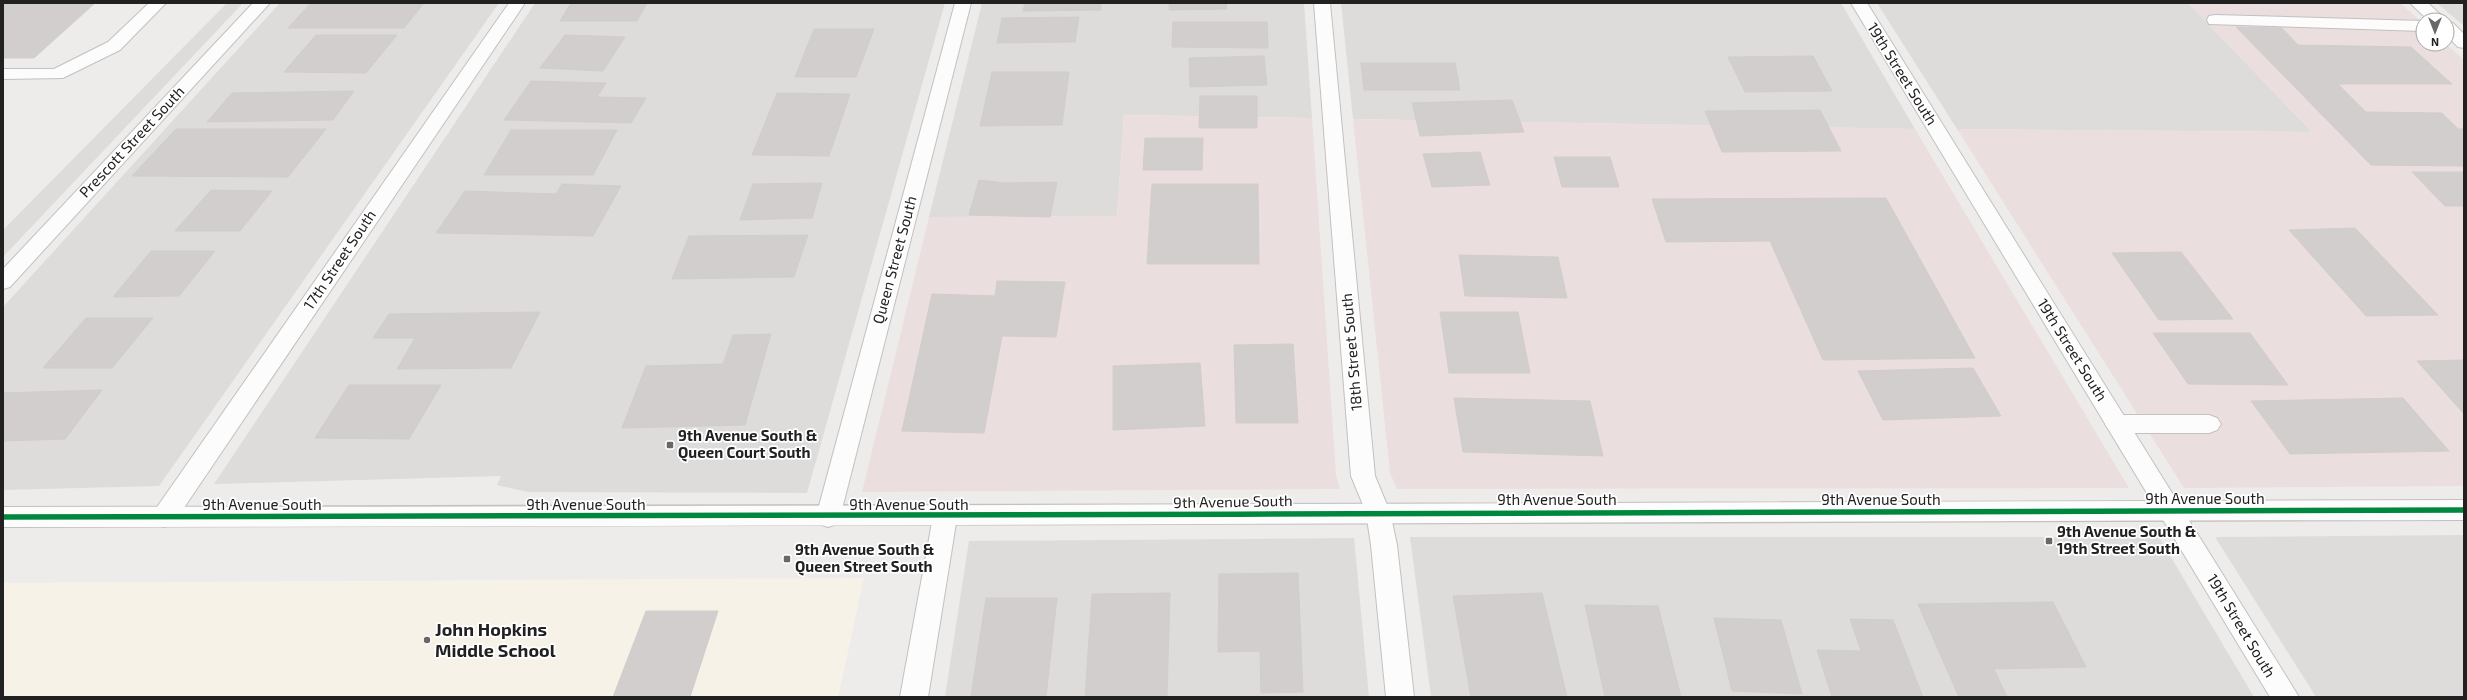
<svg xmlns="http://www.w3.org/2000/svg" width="2467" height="700" viewBox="0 0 2467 700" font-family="'Exo 2',sans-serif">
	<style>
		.built { fill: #dddcdb }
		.commercial { fill: #ebdedf }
		.education { fill: #f6f2e7 }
		.building { fill: #d1cecd; stroke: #d1cdcb }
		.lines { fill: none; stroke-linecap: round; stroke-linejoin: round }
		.service-casing { stroke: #c2c1c0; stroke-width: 2 }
		.minor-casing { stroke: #c2c1c0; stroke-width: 2 }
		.tertiary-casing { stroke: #c2c1c0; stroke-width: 2 }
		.service { fill: #fcfcfc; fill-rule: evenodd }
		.minor { fill: #fcfcfc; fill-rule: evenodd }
		.tertiary { fill: #fcfcfc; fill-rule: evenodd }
		.cycleway-casing { stroke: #fff; stroke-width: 8 }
		.cycleway { stroke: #00873e; stroke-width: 5.5 }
		.poi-dot { fill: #696867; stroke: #fff; stroke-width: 1.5 }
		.labels { text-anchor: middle; stroke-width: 3.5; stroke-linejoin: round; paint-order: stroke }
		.street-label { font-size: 15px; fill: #212121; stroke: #fff }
		.poi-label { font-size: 15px; font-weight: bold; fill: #212121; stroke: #fff; text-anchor: start }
		.near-poi-label { font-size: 18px; font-weight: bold; fill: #212121; stroke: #fff; text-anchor: start }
	</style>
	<rect width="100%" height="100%" fill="#eeecea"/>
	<!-- built -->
	<path class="built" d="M 227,3 L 243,3 L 3,257 L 3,230 Z
		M 280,3 L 499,3 L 159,486 L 3,490 L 3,307 Z
		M 535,3 L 945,3 L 807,493 L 528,492 L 497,485 L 501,476 L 214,484 Z
		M 982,3 L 1304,3 L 1312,118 L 1124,115 L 1117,216 L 929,217 Z
		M 1341,3 L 1841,3 L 1915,129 L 1353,119 Z
		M 1877,3 L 2188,3 L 2312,132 L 1957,129 Z
		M 2437,3 L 2464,3 L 2464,26 Z
		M 2464,535 L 2464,697 L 2316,697 L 2215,537 Z
		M 1410,537 L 2159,537 L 2254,697 L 1431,697 Z
		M 1354,538 L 1369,697 L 945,697 L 969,541 Z"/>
	<!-- commercial -->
	<path class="commercial" d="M 2188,3 L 2400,3 L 2423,23 L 2423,44 L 2446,44 L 2464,60 L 2464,486 L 2184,488 L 1957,129 L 2312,132 Z
		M 1124,115 L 1312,118 L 1336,475 L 1340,489 L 862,492 L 929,217 L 1117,216 Z
		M 1353,119 L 1915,129 L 2129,488 L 1397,489 L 1390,473 Z"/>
	<!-- education -->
	<path class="education" d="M 864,578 L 838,697 L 3,697 L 3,583 Z"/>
	<!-- building -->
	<path class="building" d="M 3,3 L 95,3 L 34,58 L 3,58 Z
		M 311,3 L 424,3 L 404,28 L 288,28 Z
		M 571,3 L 647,3 L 637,21 L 560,21 Z
		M 1025,3 L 1101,3 L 1101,10 L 1023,11 Z
		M 1169,3 L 1226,3 L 1227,9 L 1169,10 Z
		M 1079,17 L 1075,42 L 997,43 L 1002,18 Z
		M 1173,22 L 1267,22 L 1268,48 L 1172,47 Z
		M 2236,27 L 2282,28 L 2298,45 L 2411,47 L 2452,84 L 2338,84 L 2366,112 L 2442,113 L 2458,129 L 2464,129 L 2464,166 L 2371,165 Z
		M 814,29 L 874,29 L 856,77 L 795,77 Z
		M 316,35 L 397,35 L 366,73 L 284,72 Z
		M 565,35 L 625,37 L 603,71 L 540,68 Z
		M 1264,56 L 1267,85 L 1190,87 L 1189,58 Z
		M 1813,56 L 1832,91 L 1745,92 L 1728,57 Z
		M 1361,63 L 1455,63 L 1460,90 L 1364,90 Z
		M 992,72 L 1069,72 L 1062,125 L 980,126 Z
		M 531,81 L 606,83 L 597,97 L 646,98 L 631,123 L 504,120 Z
		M 354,91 L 333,120 L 207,122 L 232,93 Z
		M 777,93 L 850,94 L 829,156 L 752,155 Z
		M 1200,96 L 1257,96 L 1257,128 L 1199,128 Z
		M 1512,100 L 1524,132 L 1420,136 L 1412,103 Z
		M 1820,110 L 1841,151 L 1722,152 L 1705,111 Z
		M 176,129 L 326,129 L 288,177 L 132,176 Z
		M 511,130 L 617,130 L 593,175 L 484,175 Z
		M 1145,138 L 1203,138 L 1202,170 L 1143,170 Z
		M 1480,152 L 1490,185 L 1432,187 L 1423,154 Z
		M 1554,157 L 1610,157 L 1619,187 L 1562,187 Z
		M 2412,172 L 2464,172 L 2464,206 L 2445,206 Z
		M 979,180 L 1005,183 L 1057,182 L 1050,217 L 969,215 Z
		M 822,183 L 812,218 L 740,220 L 753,184 Z
		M 562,184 L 621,186 L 593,236 L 436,233 L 465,191 L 556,194 Z
		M 1152,184 L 1258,184 L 1259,264 L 1147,264 Z
		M 211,190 L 272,191 L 240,231 L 175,231 Z
		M 1886,198 L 1975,358 L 1823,360 L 1770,241 L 1666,242 L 1652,199 Z
		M 2355,228 L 2438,315 L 2366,316 L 2289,230 Z
		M 808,235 L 794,277 L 672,279 L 689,236 Z
		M 151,251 L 215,251 L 179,296 L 113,297 Z
		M 2181,252 L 2233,319 L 2159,320 L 2112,253 Z
		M 1459,255 L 1558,257 L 1567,298 L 1465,296 Z
		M 997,281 L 1065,282 L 1056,337 L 1002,336 L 984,433 L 902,431 L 932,294 L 995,296 Z
		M 540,312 L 511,368 L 397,369 L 415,338 L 373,338 L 389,314 Z
		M 1440,312 L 1518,312 L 1530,373 L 1449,373 Z
		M 86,318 L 153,318 L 112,368 L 43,368 Z
		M 2153,333 L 2250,333 L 2288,385 L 2188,384 Z
		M 771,334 L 745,425 L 622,428 L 646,366 L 723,364 L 733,335 Z
		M 1293,344 L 1298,423 L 1236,423 L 1234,345 Z
		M 2464,360 L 2464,414 L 2417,361 Z
		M 1200,363 L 1205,426 L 1113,430 L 1113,366 Z
		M 1973,368 L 2001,416 L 1883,420 L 1858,371 Z
		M 349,385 L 441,385 L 409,439 L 315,438 Z
		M 102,390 L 65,439 L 3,441 L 3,393 Z
		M 1454,398 L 1590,401 L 1603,456 L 1463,452 Z
		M 2403,398 L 2449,451 L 2290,454 L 2251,401 Z
		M 1298,573 L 1303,692 L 1261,693 L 1260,651 L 1218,652 L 1219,574 Z
		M 1170,593 L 1167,697 L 1085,697 L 1092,594 Z
		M 1542,593 L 1567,697 L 1471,697 L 1453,596 Z
		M 986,598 L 1057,598 L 1046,696 L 971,696 Z
		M 2053,602 L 2086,667 L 1994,669 L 2007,697 L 1959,697 L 1918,604 Z
		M 1585,605 L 1658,606 L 1681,697 L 1605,697 Z
		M 646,611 L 718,611 L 690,697 L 613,697 Z
		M 1714,618 L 1781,620 L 1802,694 L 1732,691 Z
		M 1850,619 L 1893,620 L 1923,697 L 1832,697 L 1817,650 L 1861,651 Z"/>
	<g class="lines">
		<!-- service casing -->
		<g class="service-casing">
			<path id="service" d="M 149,3 L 166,3 L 120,50 L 63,78 L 3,79 L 3,69 L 54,69 L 108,42 Z
				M 2215,15 L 2423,21 L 2423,31 L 2209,24 L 2207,20 L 2209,16 Z
				M 2117,415 L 2209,415 L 2217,418 L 2221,424 L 2217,430 L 2209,433 L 2117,433 L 2109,430 L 2105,424 L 2109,418 Z"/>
		</g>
		<!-- minor casing -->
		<g class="minor-casing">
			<path id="minor" d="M 253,3 L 270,3 L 10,287 L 3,289 L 3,269 Z
				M 509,3 L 525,3 L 173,524 L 164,527 L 155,524 L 152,517 L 155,510 Z
				M 955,3 L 971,3 L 840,517 L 837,524 L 828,527 L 819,524 L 816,517 Z
				M 1314,3 L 1330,3 L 1375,476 L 1390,512 L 1397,545 L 1414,697 L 1386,697 L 1371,545 L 1366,512 L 1351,476 Z
				M 1851,3 L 1867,3 L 2299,697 L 2270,697 Z
				M 2410,3 L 2428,3 L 2446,20 L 2428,20 Z
				M 2447,22 L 2453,23 L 2464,34 L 2464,48 L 2458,47 L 2447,36 Z
				M 945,507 L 954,510 L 957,517 L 928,697 L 900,697 L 933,517 L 936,510 Z"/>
		</g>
		<!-- tertiary casing -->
		<g class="tertiary-casing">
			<path id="tertiary" d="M 2464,500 L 2464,520 C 1644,521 823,527 3,527 L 3,507 C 823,507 1644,502 2464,500 Z"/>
		</g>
		<!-- service -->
		<use href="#service" class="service"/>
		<!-- minor -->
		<use href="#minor" class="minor"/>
		<!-- tertiary -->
		<use href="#tertiary" class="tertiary"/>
		<!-- cycleway casing -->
		<g class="cycleway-casing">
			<path id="cycleway" d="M 3,517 C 823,517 1644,512 2464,510"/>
		</g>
		<!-- cycleway -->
		<use href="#cycleway" class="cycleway"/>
	</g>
	<!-- markers -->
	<g class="poi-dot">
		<rect x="666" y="441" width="8" height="8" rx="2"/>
		<rect x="2045" y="537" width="8" height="8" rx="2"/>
		<rect x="783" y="555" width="8" height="8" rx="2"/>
		<circle cx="427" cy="640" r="4"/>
	</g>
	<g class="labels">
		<!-- street labels -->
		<g class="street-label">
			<text transform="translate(1902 74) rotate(58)" y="5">19th Street South</text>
			<text transform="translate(132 142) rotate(-47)" y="5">Prescott Street South</text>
			<text transform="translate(340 260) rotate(-56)" y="5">17th Street South</text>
			<text transform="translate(895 260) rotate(-75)" y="5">Queen Street South</text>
			<text transform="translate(2072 350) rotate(58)" y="5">19th Street South</text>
			<text transform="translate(1352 352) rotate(-95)" y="5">18th Street South</text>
			<text x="2205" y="504">9th Avenue South</text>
			<text x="1557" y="505">9th Avenue South</text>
			<text x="1881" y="505">9th Avenue South</text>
			<text transform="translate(1233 502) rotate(-1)" y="5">9th Avenue South</text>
			<text x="262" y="510">9th Avenue South</text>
			<text x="586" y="510">9th Avenue South</text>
			<text x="909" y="510">9th Avenue South</text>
			<text transform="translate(2241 626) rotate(59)" y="5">19th Street South</text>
		</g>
		<!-- poi labels -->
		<g class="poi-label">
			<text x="678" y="441">9th Avenue South &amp;<tspan x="678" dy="17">Queen Court South</tspan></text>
			<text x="2057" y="537">9th Avenue South &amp;<tspan x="2057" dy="17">19th Street South</tspan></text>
			<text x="795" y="555">9th Avenue South &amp;<tspan x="795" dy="17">Queen Street South</tspan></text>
		</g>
		<!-- near-poi labels -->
		<g class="near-poi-label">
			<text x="435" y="636">John Hopkins<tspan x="435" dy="21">Middle School</tspan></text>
		</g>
	</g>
	<!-- border -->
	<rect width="2467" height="700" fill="none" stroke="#212121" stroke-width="8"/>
	<!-- north arrow -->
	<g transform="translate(2435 32) rotate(180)"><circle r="19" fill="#ffffff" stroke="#a6a6a6"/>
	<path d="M0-3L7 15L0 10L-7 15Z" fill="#696867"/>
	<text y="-6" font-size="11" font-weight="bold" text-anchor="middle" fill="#212121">N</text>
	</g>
</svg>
